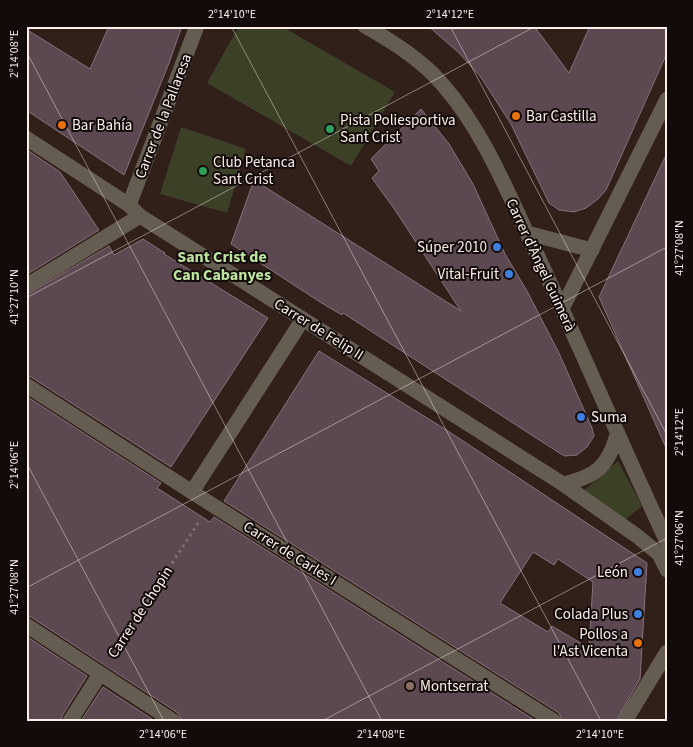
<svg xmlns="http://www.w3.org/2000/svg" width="693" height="747" viewBox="0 0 693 747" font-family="'Source Sans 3',sans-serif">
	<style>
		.green { fill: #3c4026 }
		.building { fill: #5b4851; stroke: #86717b; fill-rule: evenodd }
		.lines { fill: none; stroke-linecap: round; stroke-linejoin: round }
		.path { stroke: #7f6f6a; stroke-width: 3; stroke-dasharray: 2.5 4; stroke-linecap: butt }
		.street { stroke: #655d51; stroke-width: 15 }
		.ticks { fill: none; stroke: #fcefeb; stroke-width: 1; stroke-opacity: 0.45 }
		.food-dot { fill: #e8710a; stroke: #130b09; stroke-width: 2 }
		.leisure-dot { fill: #2e9e5b; stroke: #130b09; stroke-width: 2 }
		.shop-dot { fill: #3f7fe0; stroke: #130b09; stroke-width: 2 }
		.education-dot { fill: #8d6e63; stroke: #130b09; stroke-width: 2 }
		.labels { text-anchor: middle; stroke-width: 4; stroke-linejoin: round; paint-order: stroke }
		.street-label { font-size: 15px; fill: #fcefeb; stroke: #130b09 }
		.poi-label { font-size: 15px; fill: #fcefeb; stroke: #130b09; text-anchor: start }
		.neighbourhood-label { font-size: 16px; font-weight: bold; fill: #bde5a1; stroke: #130b09 }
		.neatline { fill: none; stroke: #fcefeb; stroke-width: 2 }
		.ticks-label { font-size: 12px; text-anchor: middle; fill: #fcefeb }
	</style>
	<rect width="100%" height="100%" fill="#311f19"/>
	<!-- green -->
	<path class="green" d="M 239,26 L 281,26 L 395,92 L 351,166 L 207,83 Z
		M 181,127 L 246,149 L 227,213 L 160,194 Z
		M 618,461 L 642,506 L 624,521 L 582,492 Z"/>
	<!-- building -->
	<path class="building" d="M 109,26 L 182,26 L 169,63 L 124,175 L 26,110 L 26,29 L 90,69 Z
		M 428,26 L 534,26 L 569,73 L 590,26 L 667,26 L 667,53 L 606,190 L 598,199 L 586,208 L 574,212 L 559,210 L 549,203 L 511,124 L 480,76 L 458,52 Z
		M 421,109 L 449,144 L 473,184 L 505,254 L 527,291 L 559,353 L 592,428 L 594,436 L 587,447 L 577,455 L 565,456 L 561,454 L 343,313 L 342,315 L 320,302 L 231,244 L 254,180 L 461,311 L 395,210 L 372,178 L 379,171 L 371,159 Z
		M 26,149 L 60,172 L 99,230 L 26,275 Z
		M 667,153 L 667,450 L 599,297 Z
		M 143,239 L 165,253 L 164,254 L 268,318 L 171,467 L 31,377 L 26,376 L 26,295 L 109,246 L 114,255 Z
		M 319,351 L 448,431 L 647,563 L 640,679 L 616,721 L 563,721 L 559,713 L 224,501 ZM 533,552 L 554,565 L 558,559 L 593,582 L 589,648 L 552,626 L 548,632 L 500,603 Z
		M 26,396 L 161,483 L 157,488 L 210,522 L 214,517 L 536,721 L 182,721 L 178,713 L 31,617 L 26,616 Z
		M 26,636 L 87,676 L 62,716 L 61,721 L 26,721 Z
		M 103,687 L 155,721 L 81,721 Z"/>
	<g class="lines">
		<!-- path -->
		<path class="path" d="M 112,656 L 200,520"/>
		<!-- street -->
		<path class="street" d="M 365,26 C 393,42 422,60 443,85 C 484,132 507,191 533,246 C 579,344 621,443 667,542
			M 26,138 L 129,205 L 140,216 L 563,484 L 637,536 L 659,554 L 667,570
			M 129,205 L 197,26
			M 527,233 L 592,250
			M 26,286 L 140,216
			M 562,309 L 667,99
			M 26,385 L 192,492 L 554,721
			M 563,484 C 595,477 608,467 617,435
			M 192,492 L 303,319
			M 26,625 L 173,721
			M 70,721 L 100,674
			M 625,721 L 667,652"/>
	</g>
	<!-- ticks -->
	<path class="ticks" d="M 231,26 L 601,721M 450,26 L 667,435M 26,51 L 382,721M 26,298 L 536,26M 26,462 L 164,721M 26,588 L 667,247M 322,721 L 667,538"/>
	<!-- markers -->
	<g class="food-dot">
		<circle cx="516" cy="116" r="5"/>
		<circle cx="62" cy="125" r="5"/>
		<circle cx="638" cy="643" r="5"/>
	</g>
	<g class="leisure-dot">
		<circle cx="330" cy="129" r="5"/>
		<circle cx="203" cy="171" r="5"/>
	</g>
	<g class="shop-dot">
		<circle cx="497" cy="247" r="5"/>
		<circle cx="509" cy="274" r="5"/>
		<circle cx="581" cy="417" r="5"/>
		<circle cx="638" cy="572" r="5"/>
		<circle cx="638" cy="614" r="5"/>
	</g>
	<circle class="education-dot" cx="410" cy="686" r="5"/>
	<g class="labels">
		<!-- street labels -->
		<g class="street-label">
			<text transform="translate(163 116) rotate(-69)" y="5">Carrer de la Pallaresa</text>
			<text transform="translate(541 265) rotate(65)" y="5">Carrer d'Àngel Guimerà</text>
			<text transform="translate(319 329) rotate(32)" y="5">Carrer de Felip II</text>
			<text transform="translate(290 553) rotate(32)" y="5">Carrer de Carles I</text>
			<text transform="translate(140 612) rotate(-57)" y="5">Carrer de Chopin</text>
		</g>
		<!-- poi labels -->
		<g class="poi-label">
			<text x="526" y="121">Bar Castilla</text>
			<text x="340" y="125">Pista Poliesportiva<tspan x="340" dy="17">Sant Crist</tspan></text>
			<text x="72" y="130">Bar Bahía</text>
			<text x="213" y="167">Club Petanca<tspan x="213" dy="17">Sant Crist</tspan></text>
			<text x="487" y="252" text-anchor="end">Súper 2010</text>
			<text x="499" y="279" text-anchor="end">Vital-Fruit</text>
			<text x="591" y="422">Suma</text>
			<text x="628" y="577" text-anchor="end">León</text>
			<text x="628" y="619" text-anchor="end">Colada Plus</text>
			<text x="628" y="639" text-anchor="end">Pollos a<tspan x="628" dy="17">l'Ast Vicenta</tspan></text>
			<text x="420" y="691">Montserrat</text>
		</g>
		<!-- neighbourhood labels -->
		<g class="neighbourhood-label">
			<text x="222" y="262">Sant Crist de<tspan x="222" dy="18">Can Cabanyes</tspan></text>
		</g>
	</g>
	<!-- border -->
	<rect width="693" height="747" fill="none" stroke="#130b09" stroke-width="55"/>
	<rect x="28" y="28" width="638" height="692" class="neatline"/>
	<g class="ticks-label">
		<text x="232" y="18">2°14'10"E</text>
		<text x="450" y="18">2°14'12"E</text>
		<text transform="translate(14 54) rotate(-90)" y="4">2°14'08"E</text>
		<text transform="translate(679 248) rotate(-90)" y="4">41°27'08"N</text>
		<text transform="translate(14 297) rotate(-90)" y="4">41°27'10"N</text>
		<text transform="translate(679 432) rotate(-90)" y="4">2°14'12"E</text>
		<text transform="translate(14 465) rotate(-90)" y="4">2°14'06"E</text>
		<text transform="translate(679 538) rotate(-90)" y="4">41°27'06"N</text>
		<text transform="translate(14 587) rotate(-90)" y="4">41°27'08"N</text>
		<text x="163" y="738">2°14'06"E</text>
		<text x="381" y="738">2°14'08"E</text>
		<text x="600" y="738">2°14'10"E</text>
	</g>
</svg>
